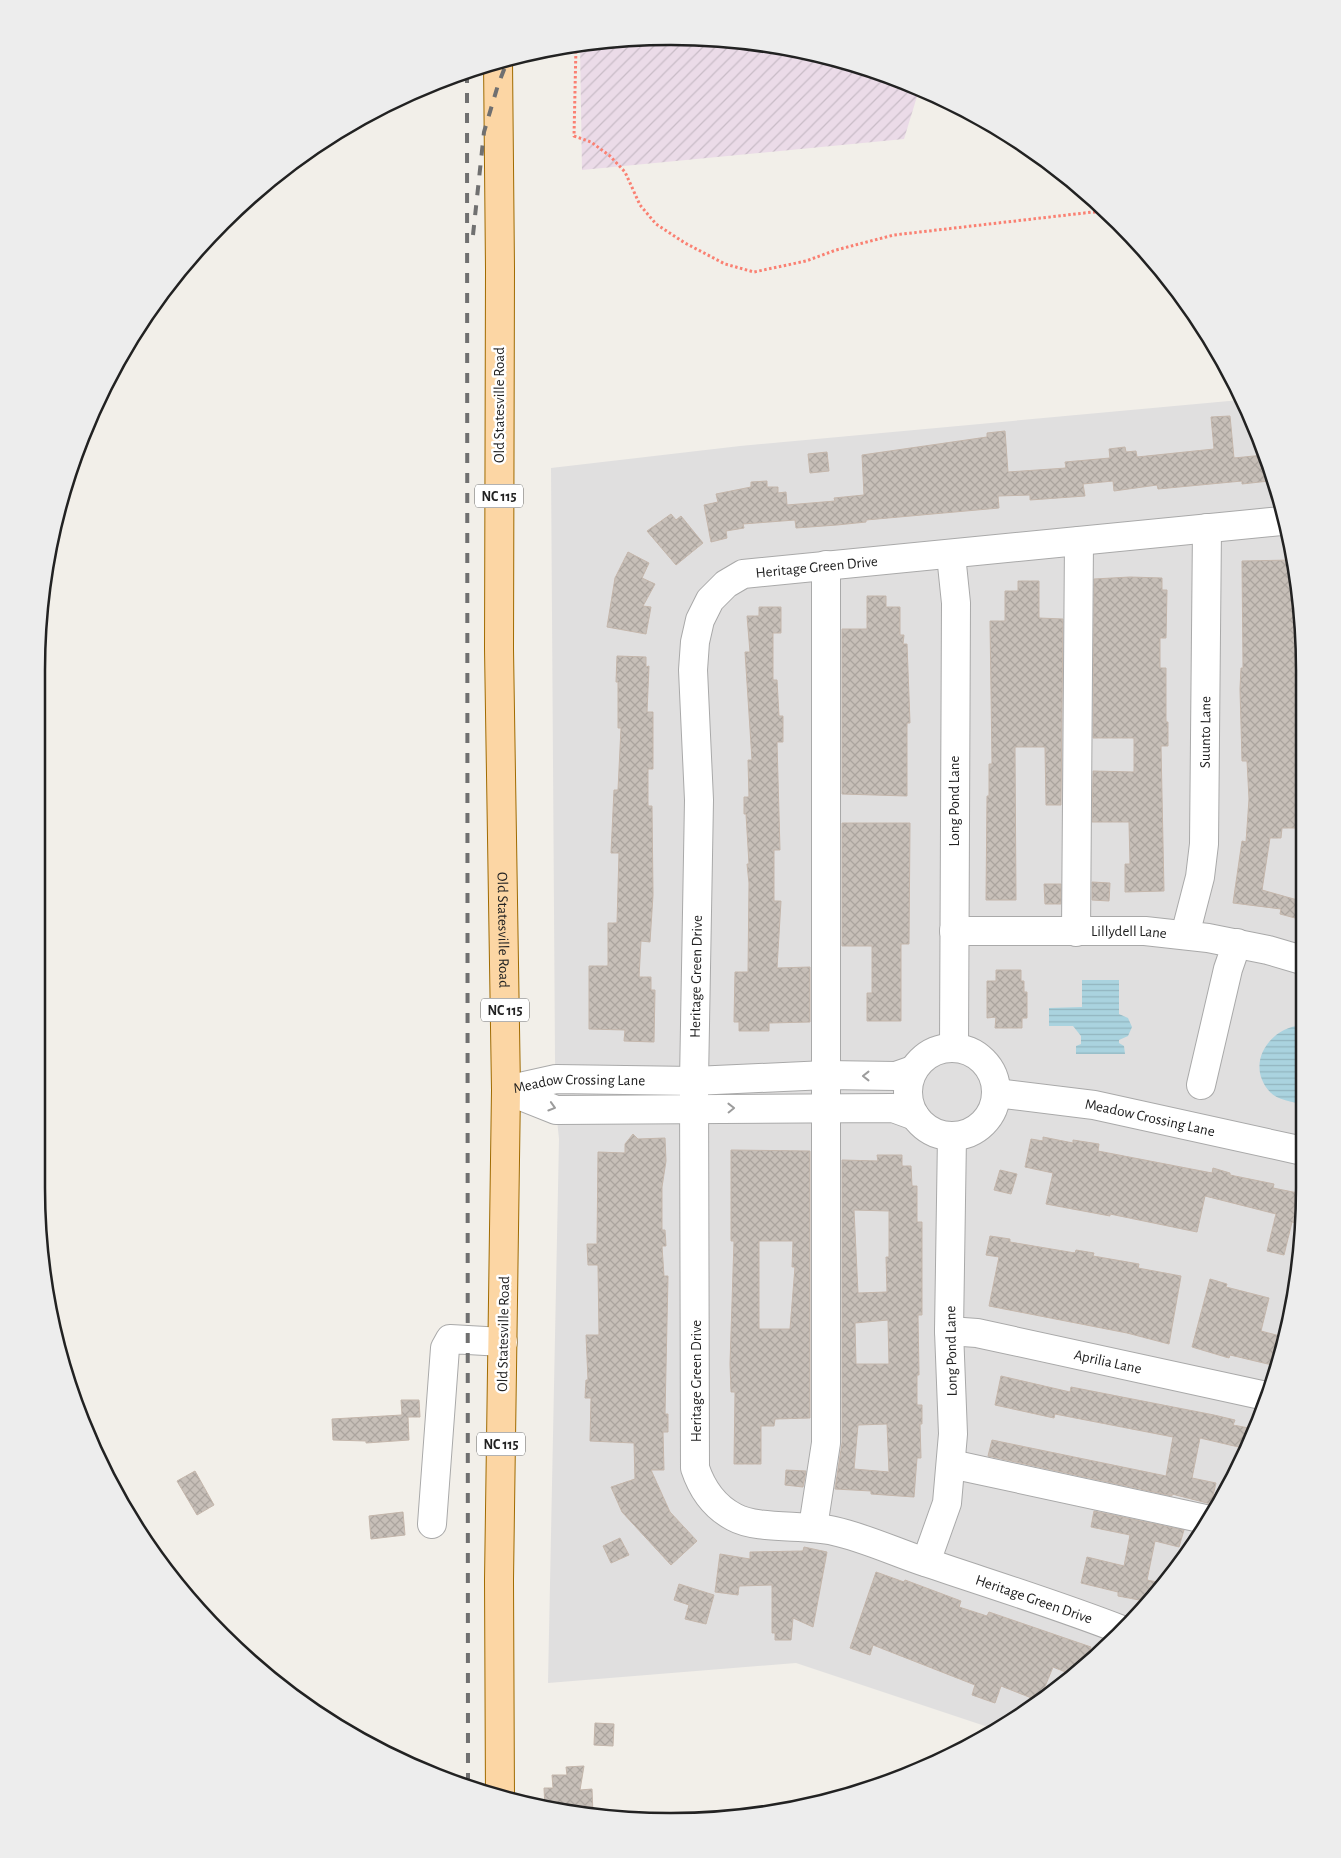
<svg xmlns="http://www.w3.org/2000/svg" width="1341" height="1858" viewBox="0 0 1341 1858" font-family="'Alegreya Sans',sans-serif">
	<style>
		.residential { fill: #e0dfdf }
		.industrial { fill: url(#industrial-furrows) }
		.water { fill: url(#water-rules) }
		.building { fill: url(#building-cross-hatch); stroke: #c4b6ab; fill-rule: evenodd }
		.lines { fill: none; stroke-linecap: round; stroke-linejoin: round }
		.minor-casing { stroke: #a9a9a9; stroke-width: 30 }
		.major-casing { stroke: #a06b00; stroke-width: 30 }
		.path { stroke: #fa8072; stroke-width: 3; stroke-dasharray: 2.5 2.5; stroke-linecap: butt }
		.minor { stroke: #fff; stroke-width: 28 }
		.major { stroke: #fcd6a4; stroke-width: 28 }
		.rail { stroke: #707070; stroke-width: 4; stroke-dasharray: 10 10; stroke-linecap: butt }
		.oneway { stroke: #9c9c9c }
		.labels { text-anchor: middle; stroke-width: 5; stroke-linejoin: round; paint-order: stroke }
		.shield { fill: #fff; stroke: #646464; stroke-width: 1 }
		.shield-label { font-size: 14px; font-weight: bold; fill: #222 }
		.street-label { font-size: 15px; fill: #222; stroke: #fff }
		.rim { fill: none; stroke: #222; stroke-width: 2.5 }
	</style>
	<defs>
		<pattern id="industrial-furrows" width="10" height="10" patternUnits="userSpaceOnUse" patternTransform="scale(1.25)"><rect width="10" height="10" fill="#ebdbe8"/><path d="M-1 1l2-2M0 10L10 0M9 11l2-2" fill="none" stroke="#c9bcc7"/></pattern>
		<pattern id="water-rules" width="6" height="5" patternUnits="userSpaceOnUse" patternTransform="scale(1.25)"><rect width="6" height="5" fill="#aad3df"/><path d="M0 2.5h6" fill="none" stroke="#92b5bf"/></pattern>
		<pattern id="building-cross-hatch" width="8" height="8" patternUnits="userSpaceOnUse" patternTransform="scale(1.25)"><rect width="8" height="8" fill="#c7bfb8"/><path d="M0 0l8 8M0 8l8-8" fill="none" stroke="#aba49e"/></pattern>
	</defs>
	<rect width="100%" height="100%" fill="#f2efe9"/>
	<!-- residential -->
	<path class="residential" d="M 1240,400 L 1256,428 L 1299,587 L 1303,1229 L 1283,1352 L 1239,1468 L 1148,1605 L 1057,1691 L 991,1728 L 796,1663 L 548,1683 L 559,1139 L 556,1110 L 555,1058 L 551,468 L 740,446 Z"/>
	<!-- industrial -->
	<path class="industrial" d="M 629,38 L 753,42 L 874,70 L 919,90 L 904,139 L 582,170 L 580,46 Z"/>
	<!-- water -->
	<path class="water" d="M 1082,980 L 1119,980 L 1119,1014 L 1128,1018 L 1132,1027 L 1128,1036 L 1119,1040 L 1119,1043 L 1124,1046 L 1125,1054 L 1076,1054 L 1076,1046 L 1081,1044 L 1081,1036 L 1073,1026 L 1049,1026 L 1049,1008 L 1082,1007 Z
		M 1302,1025 L 1303,1104 C 1293,1102 1277,1100 1270,1092 C 1245,1065 1268,1028 1302,1025 Z"/>
	<!-- building -->
	<path class="building" d="M 1230,416 L 1234,458 L 1264,455 L 1269,481 L 1242,484 L 1242,481 L 1158,489 L 1157,485 L 1114,491 L 1113,481 L 1083,484 L 1085,496 L 1030,500 L 1030,495 L 998,496 L 999,508 L 866,520 L 866,522 L 837,525 L 796,528 L 795,520 L 743,524 L 744,528 L 726,531 L 727,538 L 711,542 L 704,505 L 718,502 L 716,494 L 751,487 L 751,482 L 767,481 L 767,487 L 778,487 L 778,493 L 786,492 L 787,505 L 835,501 L 834,498 L 864,495 L 862,455 L 987,437 L 987,433 L 1005,431 L 1008,472 L 1066,468 L 1065,462 L 1110,458 L 1109,449 L 1125,447 L 1126,452 L 1136,451 L 1137,457 L 1214,449 L 1211,417 Z
		M 827,452 L 829,471 L 810,473 L 808,454 Z
		M 671,514 L 676,520 L 681,516 L 703,543 L 676,565 L 647,531 Z
		M 628,552 L 649,563 L 642,578 L 655,584 L 643,606 L 651,607 L 646,634 L 607,627 L 615,578 Z
		M 1292,560 L 1299,587 L 1301,828 L 1282,828 L 1281,838 L 1270,838 L 1262,890 L 1301,901 L 1299,919 L 1280,914 L 1281,909 L 1233,903 L 1242,841 L 1246,842 L 1249,799 L 1247,761 L 1242,761 L 1240,689 L 1241,668 L 1243,668 L 1242,561 Z
		M 1130,577 L 1162,578 L 1162,590 L 1167,590 L 1166,638 L 1160,638 L 1160,668 L 1166,668 L 1166,722 L 1168,722 L 1168,746 L 1161,746 L 1164,891 L 1125,892 L 1125,864 L 1130,864 L 1129,822 L 1092,822 L 1093,771 L 1134,772 L 1134,738 L 1093,738 L 1094,579 Z
		M 1018,581 L 1039,581 L 1039,618 L 1063,619 L 1061,805 L 1046,805 L 1045,747 L 1015,747 L 1016,900 L 986,900 L 987,796 L 989,796 L 989,764 L 992,764 L 990,621 L 1005,621 L 1005,591 L 1018,591 Z
		M 867,596 L 886,596 L 886,607 L 900,607 L 900,635 L 904,635 L 903,644 L 907,644 L 910,723 L 907,723 L 907,796 L 842,794 L 842,629 L 867,629 Z
		M 759,607 L 781,607 L 781,633 L 773,633 L 773,680 L 777,680 L 779,716 L 783,716 L 783,742 L 777,742 L 780,850 L 774,850 L 774,901 L 781,901 L 777,968 L 810,967 L 810,1022 L 769,1023 L 769,1031 L 739,1031 L 739,1022 L 734,1022 L 735,972 L 748,972 L 749,883 L 747,864 L 749,864 L 746,814 L 744,814 L 744,797 L 749,797 L 748,760 L 752,760 L 745,652 L 750,652 L 747,616 L 759,616 Z
		M 617,656 L 646,657 L 646,667 L 649,666 L 647,712 L 653,712 L 653,769 L 648,769 L 648,806 L 652,806 L 653,895 L 650,942 L 641,941 L 639,977 L 651,977 L 651,990 L 655,990 L 654,1042 L 624,1041 L 625,1030 L 589,1029 L 589,966 L 608,966 L 608,923 L 617,923 L 619,853 L 611,853 L 614,790 L 618,790 L 621,728 L 618,728 L 618,682 L 616,682 Z
		M 842,823 L 910,823 L 909,944 L 901,944 L 901,1021 L 867,1021 L 867,993 L 872,993 L 872,946 L 842,946 Z
		M 1092,882 L 1110,883 L 1109,901 L 1092,900 Z
		M 1044,884 L 1061,884 L 1061,904 L 1045,904 Z
		M 996,970 L 1021,970 L 1021,981 L 1024,981 L 1024,992 L 1027,992 L 1027,1018 L 1022,1018 L 1022,1028 L 995,1028 L 996,1017 L 987,1018 L 987,981 L 996,981 Z
		M 633,1134 L 638,1139 L 665,1138 L 666,1161 L 662,1187 L 662,1230 L 665,1230 L 666,1246 L 662,1246 L 664,1276 L 668,1276 L 665,1414 L 668,1414 L 668,1432 L 663,1432 L 664,1470 L 651,1470 L 670,1512 L 697,1541 L 671,1565 L 622,1512 L 611,1487 L 635,1479 L 634,1443 L 590,1441 L 591,1398 L 585,1398 L 586,1380 L 588,1380 L 586,1335 L 599,1335 L 598,1265 L 588,1265 L 587,1244 L 597,1244 L 598,1152 L 625,1153 L 625,1144 Z
		M 1043,1137 L 1073,1143 L 1073,1140 L 1099,1144 L 1098,1151 L 1212,1173 L 1213,1168 L 1230,1173 L 1230,1175 L 1274,1184 L 1273,1188 L 1303,1194 L 1303,1225 L 1292,1222 L 1284,1255 L 1267,1251 L 1276,1214 L 1205,1196 L 1197,1232 L 1110,1214 L 1110,1216 L 1046,1204 L 1053,1173 L 1025,1167 L 1031,1139 L 1043,1141 Z
		M 731,1150 L 810,1151 L 810,1418 L 775,1419 L 774,1426 L 761,1426 L 761,1464 L 734,1464 L 735,1392 L 731,1392 L 730,1364 L 734,1241 L 731,1241 ZM 759,1241 L 793,1241 L 792,1267 L 795,1267 L 790,1329 L 759,1329 Z
		M 877,1155 L 902,1155 L 902,1166 L 911,1166 L 912,1186 L 917,1186 L 917,1222 L 922,1222 L 922,1315 L 918,1315 L 919,1375 L 917,1375 L 917,1405 L 922,1405 L 922,1424 L 920,1424 L 921,1458 L 917,1458 L 914,1497 L 871,1494 L 871,1491 L 835,1489 L 842,1443 L 842,1160 L 878,1161 ZM 854,1210 L 889,1211 L 889,1257 L 886,1257 L 887,1292 L 858,1293 ZM 888,1320 L 889,1364 L 856,1364 L 855,1323 ZM 887,1424 L 889,1472 L 854,1469 L 858,1425 Z
		M 1000,1170 L 1017,1174 L 1011,1194 L 994,1190 Z
		M 990,1236 L 1010,1239 L 1010,1242 L 1075,1253 L 1076,1250 L 1094,1253 L 1093,1256 L 1139,1264 L 1138,1268 L 1181,1276 L 1169,1344 L 1127,1333 L 989,1306 L 999,1257 L 986,1255 Z
		M 1210,1279 L 1227,1284 L 1226,1287 L 1269,1298 L 1261,1331 L 1280,1336 L 1272,1365 L 1230,1355 L 1229,1358 L 1192,1347 Z
		M 1001,1376 L 1070,1392 L 1071,1387 L 1214,1415 L 1235,1420 L 1233,1425 L 1254,1429 L 1247,1449 L 1200,1438 L 1192,1478 L 1216,1483 L 1211,1504 L 1172,1494 L 1172,1496 L 988,1456 L 992,1440 L 1166,1476 L 1173,1437 L 1055,1414 L 1054,1418 L 995,1405 Z
		M 401,1400 L 419,1400 L 420,1417 L 408,1417 L 409,1440 L 366,1443 L 366,1441 L 333,1440 L 332,1419 L 402,1415 Z
		M 786,1470 L 806,1471 L 803,1487 L 785,1485 Z
		M 195,1471 L 214,1505 L 197,1515 L 177,1481 Z
		M 1094,1511 L 1184,1530 L 1179,1547 L 1155,1541 L 1147,1580 L 1162,1583 L 1150,1602 L 1118,1596 L 1118,1592 L 1081,1583 L 1087,1557 L 1124,1566 L 1130,1535 L 1091,1527 Z
		M 403,1512 L 405,1535 L 371,1539 L 369,1516 Z
		M 620,1538 L 629,1555 L 611,1563 L 603,1546 Z
		M 804,1547 L 827,1552 L 813,1627 L 793,1618 L 791,1640 L 775,1640 L 775,1633 L 772,1633 L 772,1585 L 739,1586 L 738,1595 L 715,1592 L 720,1554 L 750,1559 L 750,1552 L 803,1551 Z
		M 876,1572 L 904,1582 L 905,1580 L 961,1601 L 959,1607 L 987,1616 L 989,1612 L 1091,1647 L 1083,1666 L 1073,1675 L 1053,1667 L 1039,1701 L 1001,1686 L 995,1703 L 972,1695 L 975,1685 L 873,1645 L 870,1655 L 850,1648 Z
		M 679,1584 L 714,1595 L 706,1624 L 685,1619 L 689,1605 L 674,1600 Z
		M 595,1723 L 614,1724 L 613,1746 L 594,1745 Z
		M 584,1766 L 580,1790 L 592,1789 L 593,1814 L 579,1815 L 545,1808 L 544,1788 L 553,1788 L 552,1775 L 567,1775 L 566,1767 Z"/>
	<g class="lines">
		<!-- minor casing -->
		<g class="minor-casing">
			<g id="minor">
				<path d="M 951,555 L 956,603 L 954,1047"/>
				<path id="s1" d="M 954,931 L 1145,931 L 1208,938 L 1268,950 L 1302,960"/>
				<path d="M 1076,932 L 1079,541"/>
				<path id="s2" d="M 1185,935 L 1200,877 L 1204,844 L 1207,528"/>
				<circle cx="952" cy="1092" r="44"/>
				<path d="M 1201,1085 L 1228,969 L 1237,943"/>
				<path d="M 506,1090 L 556,1110 L 893,1108 L 915,1116"/>
				<path id="s3" d="M 506,1090 L 556,1079 L 694,1081 L 826,1075 L 896,1076 L 913,1070"/>
				<path id="s4" d="M 996,1093 L 1094,1105 L 1303,1151"/>
				<path id="s5" d="M 949,1331 L 977,1333 L 1266,1396"/>
				<path d="M 951,1464 L 1205,1519"/>
				<path d="M 432,1524 L 445,1348 L 450,1339 L 503,1342"/>
				<path d="M 813,1527 L 826,1443 L 826,565"/>
				<path d="M 926,1562 L 947,1503 L 953,1434 L 949,1331 L 952,1136"/>
				<path id="s6" d="M 1122,1630 C 1058,1605 993,1585 928,1563 C 897,1553 866,1538 834,1531 C 805,1524 757,1530 734,1517 C 713,1506 702,1489 695,1468 L 694,1081 L 699,800 L 693,670 L 695,642 L 700,620 L 710,600 L 726,584 L 743,574 L 1281,521"/>
			</g>
		</g>
		<!-- major casing -->
		<g class="major-casing">
			<g id="major">
				<path id="s7" d="M 498,61 L 500,269 L 499,649 L 506,1090 L 499,1580 L 500,1798"/>
			</g>
		</g>
		<!-- path -->
		<path class="path" d="M 576,46 L 574,136 L 591,142 L 610,156 L 625,172 L 640,205 L 656,224 L 685,243 L 725,264 L 754,272 L 806,261 L 836,250 L 894,235 L 1093,212 L 1108,214"/>
		<!-- minor -->
		<use href="#minor" class="minor"/>
		<!-- major -->
		<use href="#major" class="major"/>
		<!-- rail -->
		<path class="rail" d="M 467,73 L 468,1786
			M 473,235 L 484,132 L 498,85 L 509,57"/>
	</g>
	<!-- one-way arrows -->
	<defs><path id="oneway-chevron" d="M-2-3.5L2.5 0L-2 3.5" fill="none" stroke-width="1.6" stroke-linecap="round" stroke-linejoin="round" transform="scale(1.25)"/></defs>
	<g class="oneway">
		<use href="#oneway-chevron" transform="translate(866 1076) rotate(-180)"/>
		<use href="#oneway-chevron" transform="translate(552 1107) rotate(17)"/>
		<use href="#oneway-chevron" transform="translate(731 1108) rotate(-1)"/>
	</g>
	<g class="labels">
		<!-- shield labels -->
		<g class="shield">
			<rect x="475" y="484.5" width="48" height="23" rx="4"/>
			<rect x="481" y="998.5" width="48" height="23" rx="4"/>
			<rect x="477" y="1432.5" width="48" height="23" rx="4"/>
		</g>
		<g class="shield-label">
			<text x="499" y="501">NC 115</text>
			<text x="505" y="1015">NC 115</text>
			<text x="501" y="1449">NC 115</text>
		</g>
		<!-- street labels -->
		<g class="street-label">
			<text transform="translate(499 405) rotate(-90)" y="5">Old Statesville Road</text>
			<text dy="5" stroke="none"><textPath href="#s6" startOffset="1458">Heritage Green Drive</textPath></text>
			<text dy="5" stroke="none"><textPath href="#s2" startOffset="205">Suunto Lane</textPath></text>
			<text transform="translate(954 801) rotate(-90)" y="5">Long Pond Lane</text>
			<text dy="5" stroke="none"><textPath href="#s7" startOffset="869">Old Statesville Road</textPath></text>
			<text dy="5" stroke="none"><textPath href="#s1" startOffset="175">Lillydell Lane</textPath></text>
			<text dy="5" stroke="none"><textPath href="#s6" startOffset="962">Heritage Green Drive</textPath></text>
			<text dy="5" stroke="none"><textPath href="#s3" startOffset="74">Meadow Crossing Lane</textPath></text>
			<text dy="5" stroke="none"><textPath href="#s4" startOffset="156">Meadow Crossing Lane</textPath></text>
			<text transform="translate(503 1334) rotate(-89)" y="5">Old Statesville Road</text>
			<text transform="translate(951 1351) rotate(-91)" y="5">Long Pond Lane</text>
			<text dy="5" stroke="none"><textPath href="#s5" startOffset="162">Aprilia Lane</textPath></text>
			<text transform="translate(696 1381) rotate(-90)" y="5">Heritage Green Drive</text>
			<text transform="translate(1034 1599) rotate(19)" y="5">Heritage Green Drive</text>
		</g>
	</g>
	<!-- crop -->
	<path d="M0 0H1341V1858H0ZM670 45H671A625 625 0 0 1 1296 670V1188A625 625 0 0 1 671 1813H670A625 625 0 0 1 45 1188V670A625 625 0 0 1 670 45Z" fill="#ededed" fill-rule="evenodd"/>
	<path class="rim" d="M670 45H671A625 625 0 0 1 1296 670V1188A625 625 0 0 1 671 1813H670A625 625 0 0 1 45 1188V670A625 625 0 0 1 670 45Z"/>
</svg>
